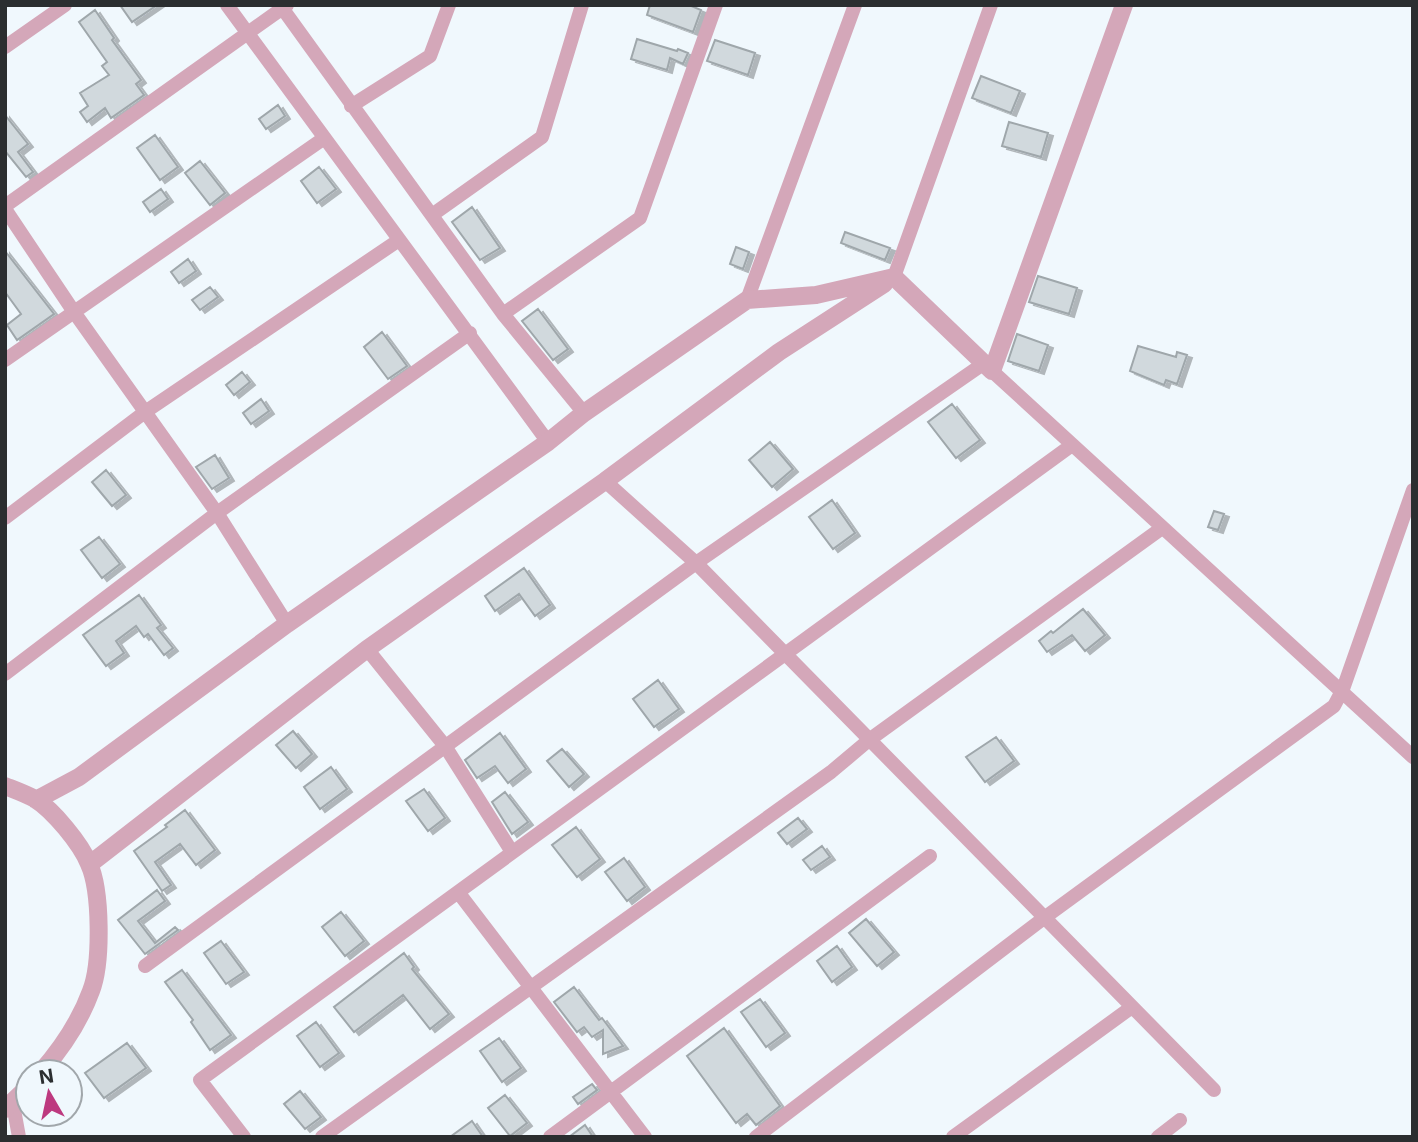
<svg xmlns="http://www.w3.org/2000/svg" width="1418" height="1142" viewBox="0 0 1418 1142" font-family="Inter,sans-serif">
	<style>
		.building { fill: #d1d9dd; stroke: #9fa7ab; stroke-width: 2; filter: url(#shadow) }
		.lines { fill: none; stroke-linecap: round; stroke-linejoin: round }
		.minor { stroke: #d4a7b9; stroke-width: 14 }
		.tertiary { stroke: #d4a7b9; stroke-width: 18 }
	</style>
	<defs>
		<filter id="shadow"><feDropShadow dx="5" dy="3" stdDeviation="0" flood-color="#0004"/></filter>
	</defs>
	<rect width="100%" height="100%" fill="#f0f8fd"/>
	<!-- building -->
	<path class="building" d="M 120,5 L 157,5 L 132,22 Z
		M 650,5 L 689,5 L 701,10 L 693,32 L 647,15 Z
		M 95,10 L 114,38 L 112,40 L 141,80 L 136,84 L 144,95 L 111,118 L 105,108 L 87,122 L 80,112 L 88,106 L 80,93 L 109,75 L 102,66 L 107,62 L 79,22 Z
		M 637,39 L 677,51 L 678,49 L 688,53 L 683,64 L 670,58 L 667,70 L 631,59 Z
		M 715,40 L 755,53 L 748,75 L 707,61 Z
		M 981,76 L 1020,91 L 1011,113 L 972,98 Z
		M 278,105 L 285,116 L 266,129 L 259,119 Z
		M 5,115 L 28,144 L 18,152 L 33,172 L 26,177 L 5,151 Z
		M 1009,122 L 1048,133 L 1041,157 L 1002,146 Z
		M 155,135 L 178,167 L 160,180 L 137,148 Z
		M 200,161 L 225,193 L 210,205 L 185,173 Z
		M 319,167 L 336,189 L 317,203 L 301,181 Z
		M 161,189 L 168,199 L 150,212 L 143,202 Z
		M 472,207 L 500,248 L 480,260 L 452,222 Z
		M 845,232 L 890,248 L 885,260 L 841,243 Z
		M 736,247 L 749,252 L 743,269 L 730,264 Z
		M 5,251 L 54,314 L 17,340 L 7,325 L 21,314 L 5,292 Z
		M 188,259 L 196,271 L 179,283 L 171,272 Z
		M 1038,276 L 1077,288 L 1069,314 L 1029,302 Z
		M 210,287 L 218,297 L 200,310 L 192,300 Z
		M 538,309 L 568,349 L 553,360 L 522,321 Z
		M 382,332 L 407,366 L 388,379 L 364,347 Z
		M 1017,334 L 1048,345 L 1039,371 L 1008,361 Z
		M 1138,346 L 1176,357 L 1177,352 L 1187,355 L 1177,384 L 1166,380 L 1164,385 L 1130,371 Z
		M 242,372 L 250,382 L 234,395 L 226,385 Z
		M 261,399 L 269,411 L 251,424 L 243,413 Z
		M 952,404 L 980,440 L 956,458 L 928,422 Z
		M 770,442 L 793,469 L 772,487 L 749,460 Z
		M 215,455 L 229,478 L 212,489 L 196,467 Z
		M 106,470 L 126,495 L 112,506 L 92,482 Z
		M 832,500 L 855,533 L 833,549 L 809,517 Z
		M 1214,511 L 1224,514 L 1218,530 L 1208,527 Z
		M 99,537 L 120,564 L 102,578 L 81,550 Z
		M 524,568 L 550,605 L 535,616 L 519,594 L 495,611 L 485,596 Z
		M 139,595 L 161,625 L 157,628 L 173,648 L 164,655 L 148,634 L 144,637 L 136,626 L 116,641 L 124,653 L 106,666 L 83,635 Z
		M 1083,609 L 1105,635 L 1085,651 L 1072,635 L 1047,652 L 1039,641 L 1051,631 L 1053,633 Z
		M 658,680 L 679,709 L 654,727 L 633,699 Z
		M 293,731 L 312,754 L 296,768 L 276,745 Z
		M 500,733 L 526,769 L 508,783 L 495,766 L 477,778 L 465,760 Z
		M 996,737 L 1014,761 L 985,782 L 966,757 Z
		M 562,749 L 584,774 L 569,787 L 547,761 Z
		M 331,767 L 347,789 L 320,809 L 304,787 Z
		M 424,789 L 445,818 L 428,831 L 406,801 Z
		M 505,792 L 528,822 L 512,834 L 492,802 Z
		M 185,810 L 215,850 L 196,865 L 180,844 L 155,862 L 171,885 L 162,891 L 134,851 L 167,827 L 165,825 Z
		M 798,818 L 807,829 L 787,844 L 778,833 Z
		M 576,827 L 600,859 L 577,877 L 552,845 Z
		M 822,846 L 830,857 L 811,870 L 803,860 Z
		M 624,858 L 645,887 L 627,901 L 605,872 Z
		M 157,890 L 165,901 L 138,921 L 155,943 L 175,927 L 178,930 L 145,954 L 118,920 Z
		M 341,912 L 364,941 L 345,956 L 322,927 Z
		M 866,919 L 894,952 L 877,966 L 849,933 Z
		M 221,941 L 244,972 L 226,984 L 204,953 Z
		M 837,946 L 852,967 L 832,982 L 817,961 Z
		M 404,953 L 414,967 L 412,969 L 449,1014 L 430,1029 L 403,995 L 354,1032 L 334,1007 Z
		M 182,970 L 231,1035 L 210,1050 L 191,1022 L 193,1020 L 165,982 Z
		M 574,987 L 599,1020 L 602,1018 L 623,1046 L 603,1054 L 603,1030 L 592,1037 L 584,1027 L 577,1032 L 554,1002 Z
		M 760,999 L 785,1033 L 766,1047 L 741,1012 Z
		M 316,1022 L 339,1053 L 320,1067 L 297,1036 Z
		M 724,1028 L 780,1106 L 756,1125 L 747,1114 L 736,1123 L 687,1056 Z
		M 499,1038 L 521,1068 L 502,1082 L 480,1051 Z
		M 127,1043 L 146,1068 L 104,1098 L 85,1073 Z
		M 592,1084 L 597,1090 L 578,1104 L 573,1097 Z
		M 300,1091 L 321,1117 L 305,1129 L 284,1104 Z
		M 505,1095 L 527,1123 L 510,1136 L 488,1108 Z
		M 472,1121 L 483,1137 L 450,1137 Z
		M 585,1125 L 593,1137 L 569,1137 Z"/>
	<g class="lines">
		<!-- minor -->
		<path class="minor" d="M 227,5 L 548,442
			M 280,5 L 503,314 L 584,413
			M 5,47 L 65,5
			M 351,106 L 430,56 L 449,5
			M 5,206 L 287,5
			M 5,209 L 74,312 L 217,513 L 287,624
			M 432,215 L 542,137 L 582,5
			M 894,277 L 991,5
			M 747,300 L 855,5
			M 503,314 L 640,218 L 716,5
			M 5,360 L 323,139
			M 992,371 L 1413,757
			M 605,481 L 696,563 L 1214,1090
			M 5,518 L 145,412 L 399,240
			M 367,649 L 445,746 L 512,852
			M 5,674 L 217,513 L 470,333
			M 458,892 L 645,1137
			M 145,966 L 696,563 L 983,364
			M 13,1104 L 19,1137
			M 244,1137 L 200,1080 L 1072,445
			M 322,1137 L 831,772 L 869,740 L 1162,528
			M 550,1137 L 930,856
			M 756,1137 L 1044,918 L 1334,706 L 1343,689 L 1413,490
			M 953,1137 L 1132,1007
			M 1158,1137 L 1180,1120"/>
		<!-- tertiary -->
		<path class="tertiary" d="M 894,277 L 992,371 L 1124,5
			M 5,786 C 15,790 26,794 35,799 C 53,810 81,844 89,864 C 101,890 102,963 91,991 C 80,1021 62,1048 41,1072
			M 36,800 L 79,777 L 287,624 L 548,442 L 584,413 L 747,300 L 816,295 L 894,277
			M 90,864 L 367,649 L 605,481 L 779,352 L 884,284
			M 5,1109 L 28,1087"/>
	</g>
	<!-- border -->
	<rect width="1418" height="1142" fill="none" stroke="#2b2e30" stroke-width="14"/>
	<!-- north arrow -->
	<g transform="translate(49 1093) rotate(351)"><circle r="33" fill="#f0f8fd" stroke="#a1a7ab" stroke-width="2"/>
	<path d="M0-5L12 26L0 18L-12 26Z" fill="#bd397f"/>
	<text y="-10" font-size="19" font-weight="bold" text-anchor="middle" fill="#2b2e30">N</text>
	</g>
</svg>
